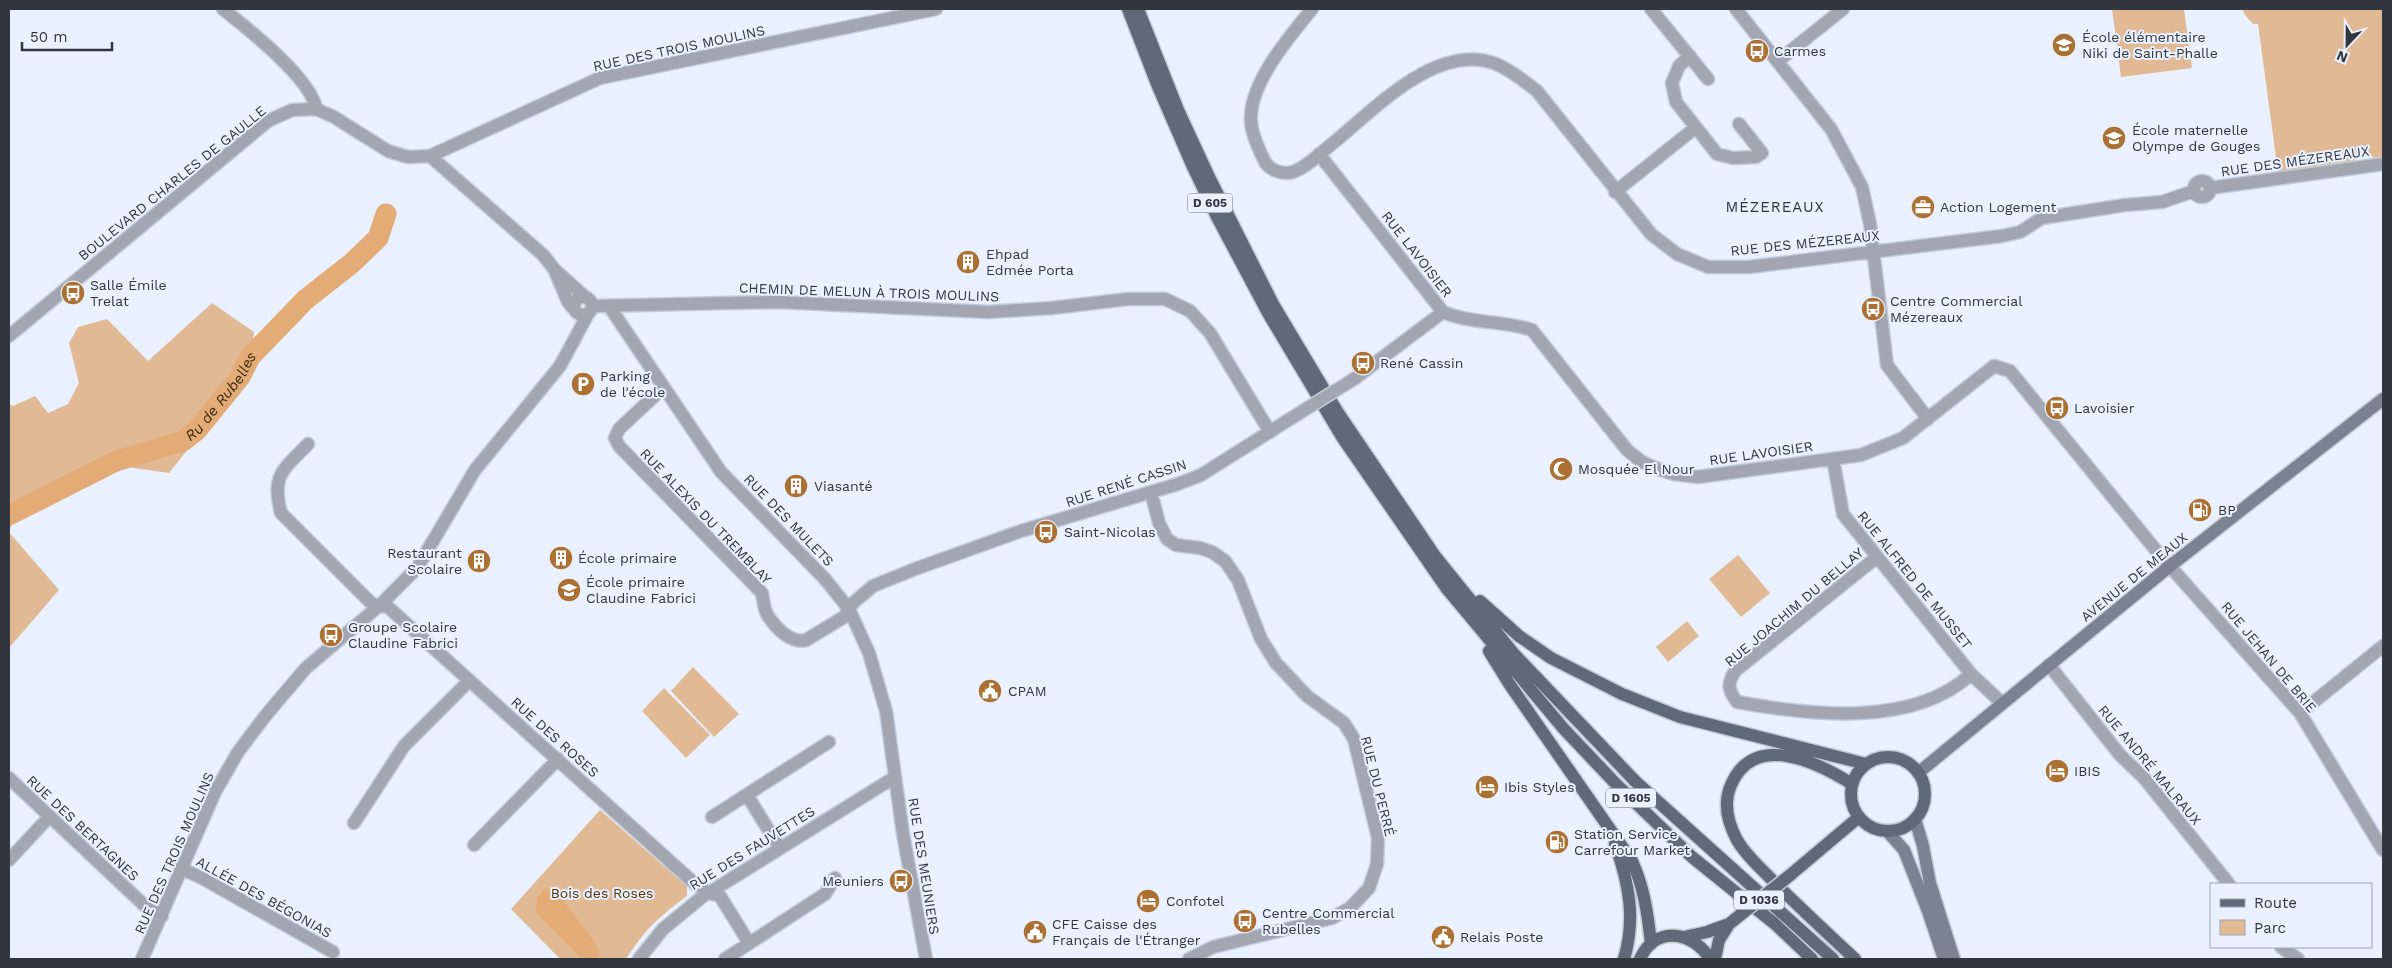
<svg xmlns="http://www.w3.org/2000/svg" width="2392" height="968" viewBox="0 0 2392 968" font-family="'Work Sans',sans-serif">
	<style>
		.green { fill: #e1ba95 }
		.water { fill: #e3ac77 }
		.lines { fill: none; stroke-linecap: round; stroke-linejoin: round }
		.river { stroke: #e3ac77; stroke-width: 21 }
		.minor-casing { stroke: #c4ccd9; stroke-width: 15 }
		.tertiary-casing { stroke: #c4ccd9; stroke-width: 15 }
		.secondary-casing { stroke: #c4ccd9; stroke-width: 15 }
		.primary-casing { stroke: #c4ccd9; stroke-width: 15 }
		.minor { stroke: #a1a6b0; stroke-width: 12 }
		.tertiary { stroke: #a1a6b0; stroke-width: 12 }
		.secondary { stroke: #7b8290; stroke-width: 12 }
		.primary { stroke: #60697a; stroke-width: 12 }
		.minor-bridge-casing { stroke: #c4ccd9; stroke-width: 15; stroke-linecap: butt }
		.primary-bridge-casing { stroke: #c4ccd9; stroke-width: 15; stroke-linecap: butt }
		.minor-bridge { stroke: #a1a6b0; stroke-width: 12 }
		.primary-bridge { stroke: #60697a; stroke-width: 12 }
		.labels { text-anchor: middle; stroke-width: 4; stroke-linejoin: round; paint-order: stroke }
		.shield { fill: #e9f1ff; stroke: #686e79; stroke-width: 1 }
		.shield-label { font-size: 12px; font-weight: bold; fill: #31363f }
		.poi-label { font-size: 14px; fill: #31363f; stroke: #e9f1ff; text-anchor: start }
		.street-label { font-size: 14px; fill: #31363f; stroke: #e9f1ff }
		.park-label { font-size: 14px; fill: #563206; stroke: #e9f1ff }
		.neighbourhood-label { font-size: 15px; letter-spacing: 1px; fill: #2b3547; stroke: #e9f1ff }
		.water-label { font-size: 15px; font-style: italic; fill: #3f2810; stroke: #e9f1ff }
	</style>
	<rect width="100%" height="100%" fill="#e9f1ff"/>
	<!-- green -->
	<path class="green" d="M 2112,9 L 2184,9 L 2192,68 L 2121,77 Z
		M 2243,9 L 2383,9 L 2383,158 L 2375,159 L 2369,154 L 2357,156 L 2354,163 L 2278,172 L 2258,24 L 2253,24 L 2244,14 Z
		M 212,303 L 254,332 L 250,371 L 169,473 L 126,467 L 18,517 L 9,529 L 9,404 L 13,406 L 35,396 L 48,413 L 68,404 L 79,383 L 69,343 L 78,327 L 107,319 L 148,361 Z
		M 9,532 L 59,590 L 9,648 Z
		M 1738,555 L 1770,593 L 1741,617 L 1709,579 Z
		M 1687,621 L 1699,636 L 1668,662 L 1656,647 Z
		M 693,667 L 739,714 L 714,737 L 671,691 Z
		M 664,688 L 710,735 L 686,758 L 642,711 Z
		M 600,810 L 687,886 L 687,896 C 659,917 646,928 626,959 L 560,959 L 511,909 Z"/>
	<!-- water -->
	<path class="water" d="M 545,888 L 557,892 L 594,941 L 600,953 L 598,959 L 582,959 L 536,913 L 537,897 Z"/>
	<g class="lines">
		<!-- river -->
		<path class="river" id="s1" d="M 9,515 L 116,461 L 183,441 L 197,430 L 240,377 L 250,357 L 305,300 L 352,263 L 378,238 L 386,214"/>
		<!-- minor casing -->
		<g class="minor-casing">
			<path id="minor" d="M 1312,9 C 1290,36 1252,80 1251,116 C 1250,131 1258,147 1264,160 C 1268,170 1283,175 1293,172 C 1307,167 1322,152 1333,143 C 1374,110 1437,41 1496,64 C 1511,70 1524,81 1537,91 L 1651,234 L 1677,254 L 1708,267 L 1749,267 L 2002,236 L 2020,232 L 2042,218 L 2125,205 L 2162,202 L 2194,191
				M 1651,9 L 1708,79
				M 1736,9 L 1831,129 L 1862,187 L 1870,224 L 1887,365 L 1928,419
				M 1690,56 L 1679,66 L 1672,83 L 1676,102 L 1717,154 L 1733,158 L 1756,157 L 1762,153 L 1739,124
				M 1778,61 L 1843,9
				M 1319,154 L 1443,312 C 1471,324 1503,320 1532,330 L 1627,450 L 1642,462 L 1658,469 L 1674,474 L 1698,477 L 1861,455 L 1903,438 L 1994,366 L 2010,371 L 2159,554 L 2300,713 L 2383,850
				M2194 189a8 8 0 1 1 16 0a8 8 0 1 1-16 0Z
				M 2210,188 L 2383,164
				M 1615,192 L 1695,128
				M 555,271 L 568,302 L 573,308
				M574 306a9 9 0 1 1 18 0a9 9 0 1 1-18 0Z
				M 585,297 L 554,269 L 543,255 L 430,156 L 600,78 L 936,9
				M 592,306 L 778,302 L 988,312 L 1052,308 L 1128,299 L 1165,299 L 1190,311 L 1210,333 L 1270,432
				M 609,306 L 721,472 L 825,579 L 849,609 L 869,653 L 886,711 L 903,834 L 926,959
				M 1354,379 L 1443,312
				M 664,387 L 619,429 L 615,438 L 619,446 L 762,593 C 763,599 764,610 768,616 C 776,628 791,644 806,640 L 844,617 L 853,603 L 873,586 L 915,569 L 1021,531 L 1178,484 L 1201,475 L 1290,419
				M 308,444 C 283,470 271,475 281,513 L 372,604 L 388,607 L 694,883 L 709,893 L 720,896 L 749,943
				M 1833,459 L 1843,514 L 1971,674 L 2002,703
				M 1151,492 L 1159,523 L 1167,539 L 1176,545 L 1200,548 L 1212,552 L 1225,561 L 1238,580 L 1261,639 L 1276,663 L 1307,696 L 1344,723 L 1354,739 L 1378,838 L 1377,864 L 1369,888 L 1350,908 L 1332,918 L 1213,947 L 1189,959
				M 1877,557 L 1735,671 C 1727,684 1728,690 1737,702 C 1809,715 1913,728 1971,674
				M 2049,665 L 2120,755 L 2144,778 L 2229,884
				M 2300,713 L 2383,646
				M 9,778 L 144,905 L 162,916
				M 747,795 L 779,847
				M 712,817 L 829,742
				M 354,823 L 404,746 L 469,681
				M 474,845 L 558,759
				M 9,860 L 49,817
				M 180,868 L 202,878 L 333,952
				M 2281,947 L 2298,959
				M 142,959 L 215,792 L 238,752 L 266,715 L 306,668 L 380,605 L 417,568 L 475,470 L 560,366 L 588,314
				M 639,959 L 663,929 L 702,897 L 895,777
				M 725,959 L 825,894 L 835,878"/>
		</g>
		<!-- tertiary casing -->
		<g class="tertiary-casing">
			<path id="tertiary" d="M 223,9 C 247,28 312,79 316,109
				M 9,336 L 268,121 L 292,110 L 316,109 L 334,117 L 388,151 L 408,157 L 430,156"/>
		</g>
		<!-- secondary casing -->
		<g class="secondary-casing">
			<path id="secondary" d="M 1918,773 L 2170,566 L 2383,399
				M 1915,819 L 1923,846 L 1930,883 L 1954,959
				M 1887,831 L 1904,850 L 1928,911 L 1944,959"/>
		</g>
		<!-- primary casing -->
		<g class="primary-casing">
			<path id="primary" d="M 1128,9 L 1157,84 L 1193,167 L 1217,217 L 1268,313 L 1342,437 L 1447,589 L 1563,728 L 1616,784 L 1692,857 L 1775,924 L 1812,959
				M 1138,9 L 1178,110 L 1210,179 L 1273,304 L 1337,411 L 1435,556 L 1514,654 L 1635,781 L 1833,959
				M 1480,601 L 1519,636 L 1551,658 L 1622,694 L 1680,717 L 1866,764
				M 1489,651 L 1510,685 L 1632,861 C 1644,887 1648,915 1651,944
				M1851 794a37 37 0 1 1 74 0a37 37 0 1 1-74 0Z
				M 1852,784 C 1817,762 1754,731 1731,785 C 1723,803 1728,823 1737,840 C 1746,856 1760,867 1772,880 C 1799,907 1827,933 1855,959
				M 1615,844 C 1629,883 1636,919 1624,959
				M 1789,876 L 1859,817
				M 1684,937 L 1707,932 L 1729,924
				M 1640,959 C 1655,925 1693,931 1710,959
				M 1715,959 L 1719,940 L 1729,924"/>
		</g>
		<!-- minor -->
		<use href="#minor" class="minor"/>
		<!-- tertiary -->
		<use href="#tertiary" class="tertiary"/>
		<!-- secondary -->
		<use href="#secondary" class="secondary"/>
		<!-- primary -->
		<use href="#primary" class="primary"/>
		<!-- minor-bridge casing -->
		<g class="minor-bridge-casing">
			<path id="minor-bridge" d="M 1290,419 L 1354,379"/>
		</g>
		<!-- primary-bridge casing -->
		<g class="primary-bridge-casing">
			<path id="primary-bridge" d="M 1729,924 L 1789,876"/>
		</g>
		<!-- minor-bridge -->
		<use href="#minor-bridge" class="minor-bridge"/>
		<!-- primary-bridge -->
		<use href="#primary-bridge" class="primary-bridge"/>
	</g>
	<!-- icons -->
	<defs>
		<g id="school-disc" transform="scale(1.25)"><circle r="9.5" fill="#ac7132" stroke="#e9f1ff"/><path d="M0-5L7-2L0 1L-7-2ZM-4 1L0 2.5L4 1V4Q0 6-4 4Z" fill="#fff"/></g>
		<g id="bus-disc" transform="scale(1.25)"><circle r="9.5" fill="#ac7132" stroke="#e9f1ff"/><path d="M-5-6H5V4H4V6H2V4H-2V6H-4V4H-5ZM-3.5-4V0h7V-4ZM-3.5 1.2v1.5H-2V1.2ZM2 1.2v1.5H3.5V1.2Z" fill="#fff"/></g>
		<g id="office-disc" transform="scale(1.25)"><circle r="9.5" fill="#ac7132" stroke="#e9f1ff"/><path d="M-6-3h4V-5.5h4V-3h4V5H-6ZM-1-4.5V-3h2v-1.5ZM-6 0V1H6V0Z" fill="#fff"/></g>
		<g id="building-disc" transform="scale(1.25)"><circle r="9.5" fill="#ac7132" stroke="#e9f1ff"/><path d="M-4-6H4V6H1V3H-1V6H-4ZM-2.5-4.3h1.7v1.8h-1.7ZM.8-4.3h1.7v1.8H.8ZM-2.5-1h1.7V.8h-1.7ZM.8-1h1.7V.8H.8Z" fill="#fff"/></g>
		<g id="parking-disc" transform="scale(1.25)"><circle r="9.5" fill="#ac7132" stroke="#e9f1ff"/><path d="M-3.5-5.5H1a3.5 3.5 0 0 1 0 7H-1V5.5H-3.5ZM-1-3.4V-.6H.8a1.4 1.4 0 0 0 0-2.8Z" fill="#fff"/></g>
		<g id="mosque-disc" transform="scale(1.25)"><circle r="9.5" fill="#ac7132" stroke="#e9f1ff"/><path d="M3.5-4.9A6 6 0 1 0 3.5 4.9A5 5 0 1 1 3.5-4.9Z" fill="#fff"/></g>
		<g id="fuel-disc" transform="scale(1.25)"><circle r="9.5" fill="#ac7132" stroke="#e9f1ff"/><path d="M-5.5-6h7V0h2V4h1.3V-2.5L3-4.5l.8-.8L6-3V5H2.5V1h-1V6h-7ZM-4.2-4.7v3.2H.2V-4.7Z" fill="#fff"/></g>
		<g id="civic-disc" transform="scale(1.25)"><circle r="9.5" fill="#ac7132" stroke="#e9f1ff"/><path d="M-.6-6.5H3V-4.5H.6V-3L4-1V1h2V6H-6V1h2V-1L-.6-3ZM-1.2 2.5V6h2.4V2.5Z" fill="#fff"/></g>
		<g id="hotel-disc" transform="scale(1.25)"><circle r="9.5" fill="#ac7132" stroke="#e9f1ff"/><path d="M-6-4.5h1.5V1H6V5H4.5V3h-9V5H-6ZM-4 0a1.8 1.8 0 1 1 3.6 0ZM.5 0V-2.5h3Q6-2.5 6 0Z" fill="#fff"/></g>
	</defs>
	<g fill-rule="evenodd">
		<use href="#school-disc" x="2064" y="45"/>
		<use href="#bus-disc" x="1757" y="51"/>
		<use href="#school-disc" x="2114" y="138"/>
		<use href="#office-disc" x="1923" y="207"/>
		<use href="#building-disc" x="968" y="262"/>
		<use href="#bus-disc" x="73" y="293"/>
		<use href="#bus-disc" x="1873" y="309"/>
		<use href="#bus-disc" x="1363" y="363"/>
		<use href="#parking-disc" x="583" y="384"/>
		<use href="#bus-disc" x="2057" y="408"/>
		<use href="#mosque-disc" x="1561" y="469"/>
		<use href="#building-disc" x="796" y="486"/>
		<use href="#fuel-disc" x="2200" y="510"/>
		<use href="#bus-disc" x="1046" y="532"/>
		<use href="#building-disc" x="561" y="558"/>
		<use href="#building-disc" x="479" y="561"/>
		<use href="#school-disc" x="569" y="590"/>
		<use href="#bus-disc" x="331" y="635"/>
		<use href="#civic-disc" x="990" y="691"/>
		<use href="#hotel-disc" x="2057" y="771"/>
		<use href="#hotel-disc" x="1487" y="787"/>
		<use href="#fuel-disc" x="1557" y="842"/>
		<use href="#bus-disc" x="901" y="881"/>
		<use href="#hotel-disc" x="1148" y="901"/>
		<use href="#bus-disc" x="1245" y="921"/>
		<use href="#civic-disc" x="1035" y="932"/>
		<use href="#civic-disc" x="1443" y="937"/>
	</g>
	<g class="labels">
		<!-- shield labels -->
		<g class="shield">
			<rect x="1187.5" y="193.5" width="45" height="19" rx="4"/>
			<rect x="1606" y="788.5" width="50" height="19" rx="4"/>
			<rect x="1734" y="890.5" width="50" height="19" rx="4"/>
		</g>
		<g class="shield-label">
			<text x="1210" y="207">D 605</text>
			<text x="1631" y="802">D 1605</text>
			<text x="1759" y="904">D 1036</text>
		</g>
		<!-- poi labels -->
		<g class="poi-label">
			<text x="2082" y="42">École élémentaire<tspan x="2082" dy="16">Niki de Saint-Phalle</tspan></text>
			<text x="1774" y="56">Carmes</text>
			<text x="2132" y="135">École maternelle<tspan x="2132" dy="16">Olympe de Gouges</tspan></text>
			<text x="1940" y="212">Action Logement</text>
			<text x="986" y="259">Ehpad<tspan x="986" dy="16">Edmée Porta</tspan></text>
			<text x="90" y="290">Salle Émile<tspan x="90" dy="16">Trelat</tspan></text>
			<text x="1890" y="306">Centre Commercial<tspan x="1890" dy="16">Mézereaux</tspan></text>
			<text x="1380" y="368">René Cassin</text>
			<text x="600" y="381">Parking<tspan x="600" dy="16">de l'école</tspan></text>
			<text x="2074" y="413">Lavoisier</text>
			<text x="1578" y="474">Mosquée El Nour</text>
			<text x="814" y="491">Viasanté</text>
			<text x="2218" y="515">BP</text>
			<text x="1064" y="537">Saint-Nicolas</text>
			<text x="462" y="558" text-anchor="end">Restaurant<tspan x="462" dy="16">Scolaire</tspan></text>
			<text x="578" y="563">École primaire</text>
			<text x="586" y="587">École primaire<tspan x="586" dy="16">Claudine Fabrici</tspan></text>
			<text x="348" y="632">Groupe Scolaire<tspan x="348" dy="16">Claudine Fabrici</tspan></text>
			<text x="1008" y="696">CPAM</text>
			<text x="2074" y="776">IBIS</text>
			<text x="1504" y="792">Ibis Styles</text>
			<text x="1574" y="839">Station Service<tspan x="1574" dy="16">Carrefour Market</tspan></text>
			<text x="884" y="886" text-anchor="end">Meuniers</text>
			<text x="1166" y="906">Confotel</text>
			<text x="1262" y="918">Centre Commercial<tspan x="1262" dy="16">Rubelles</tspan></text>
			<text x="1052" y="929">CFE Caisse des<tspan x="1052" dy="16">Français de l'Étranger</tspan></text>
			<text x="1460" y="942">Relais Poste</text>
		</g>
		<!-- street labels -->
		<g class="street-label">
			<text transform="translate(679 48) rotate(-12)" y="5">RUE DES TROIS MOULINS</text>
			<text transform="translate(2295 161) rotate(-8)" y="5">RUE DES MÉZEREAUX</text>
			<text transform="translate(172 183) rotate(-39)" y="5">BOULEVARD CHARLES DE GAULLE</text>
			<text transform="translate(1805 243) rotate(-6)" y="5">RUE DES MÉZEREAUX</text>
			<text transform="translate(1417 254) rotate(52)" y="5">RUE LAVOISIER</text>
			<text transform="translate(869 292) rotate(2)" y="5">CHEMIN DE MELUN À TROIS MOULINS</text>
			<text transform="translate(1761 453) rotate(-8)" y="5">RUE LAVOISIER</text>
			<text transform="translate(1126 483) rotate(-18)" y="5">RUE RENÉ CASSIN</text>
			<text transform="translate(706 516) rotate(46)" y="5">RUE ALEXIS DU TREMBLAY</text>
			<text transform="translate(789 520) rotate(46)" y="5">RUE DES MULETS</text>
			<text transform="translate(2134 577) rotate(-39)" y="5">AVENUE DE MEAUX</text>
			<text transform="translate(1915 580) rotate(51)" y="5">RUE ALFRED DE MUSSET</text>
			<text transform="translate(1794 607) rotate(-40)" y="5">RUE JOACHIM DU BELLAY</text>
			<text transform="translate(2269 657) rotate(50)" y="5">RUE JEHAN DE BRIE</text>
			<text transform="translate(555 737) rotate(42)" y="5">RUE DES ROSES</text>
			<text transform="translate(2150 765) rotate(50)" y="5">RUE ANDRÉ MALRAUX</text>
			<text transform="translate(1378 786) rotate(76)" y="5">RUE DU PERRÉ</text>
			<text transform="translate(83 828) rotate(43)" y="5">RUE DES BERTAGNES</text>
			<text transform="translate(752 848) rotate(-32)" y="5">RUE DES FAUVETTES</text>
			<text transform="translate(174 853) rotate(-66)" y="5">RUE DES TROIS MOULINS</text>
			<text transform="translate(924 866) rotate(81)" y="5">RUE DES MEUNIERS</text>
			<text transform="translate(264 897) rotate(29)" y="5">ALLÉE DES BÉGONIAS</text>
		</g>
		<!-- park labels -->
		<g class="park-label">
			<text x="602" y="898">Bois des Roses</text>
		</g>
		<!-- neighbourhood labels -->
		<g class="neighbourhood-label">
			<text x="1775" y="212">MÉZEREAUX</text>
		</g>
		<!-- water labels -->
		<g class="water-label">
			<text dy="5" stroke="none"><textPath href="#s1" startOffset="249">Ru de Rubelles</textPath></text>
		</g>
	</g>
	<!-- border -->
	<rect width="2392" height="968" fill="none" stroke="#31363f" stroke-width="20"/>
	<!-- legend -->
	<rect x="2210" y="883" width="162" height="65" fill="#e9f1ff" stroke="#9fa6b2"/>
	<rect x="2220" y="899" width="25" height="8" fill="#60697a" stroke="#9fa6b2"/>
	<text x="2254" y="908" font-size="15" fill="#31363f">Route</text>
	<rect x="2220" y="920" width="25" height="15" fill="#e1ba95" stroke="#9fa6b2"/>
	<text x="2254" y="933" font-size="15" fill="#31363f">Parc</text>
	<!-- north arrow -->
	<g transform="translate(2347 45) rotate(202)" stroke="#e9f1ff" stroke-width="4" paint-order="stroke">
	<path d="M0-4L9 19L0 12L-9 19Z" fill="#31363f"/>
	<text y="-8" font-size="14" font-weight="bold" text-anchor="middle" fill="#31363f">N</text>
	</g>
	<!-- scale -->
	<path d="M22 42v8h90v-8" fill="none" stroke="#31363f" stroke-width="2.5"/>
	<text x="30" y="42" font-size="15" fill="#31363f" stroke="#e9f1ff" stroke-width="4" paint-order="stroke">50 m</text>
</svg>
